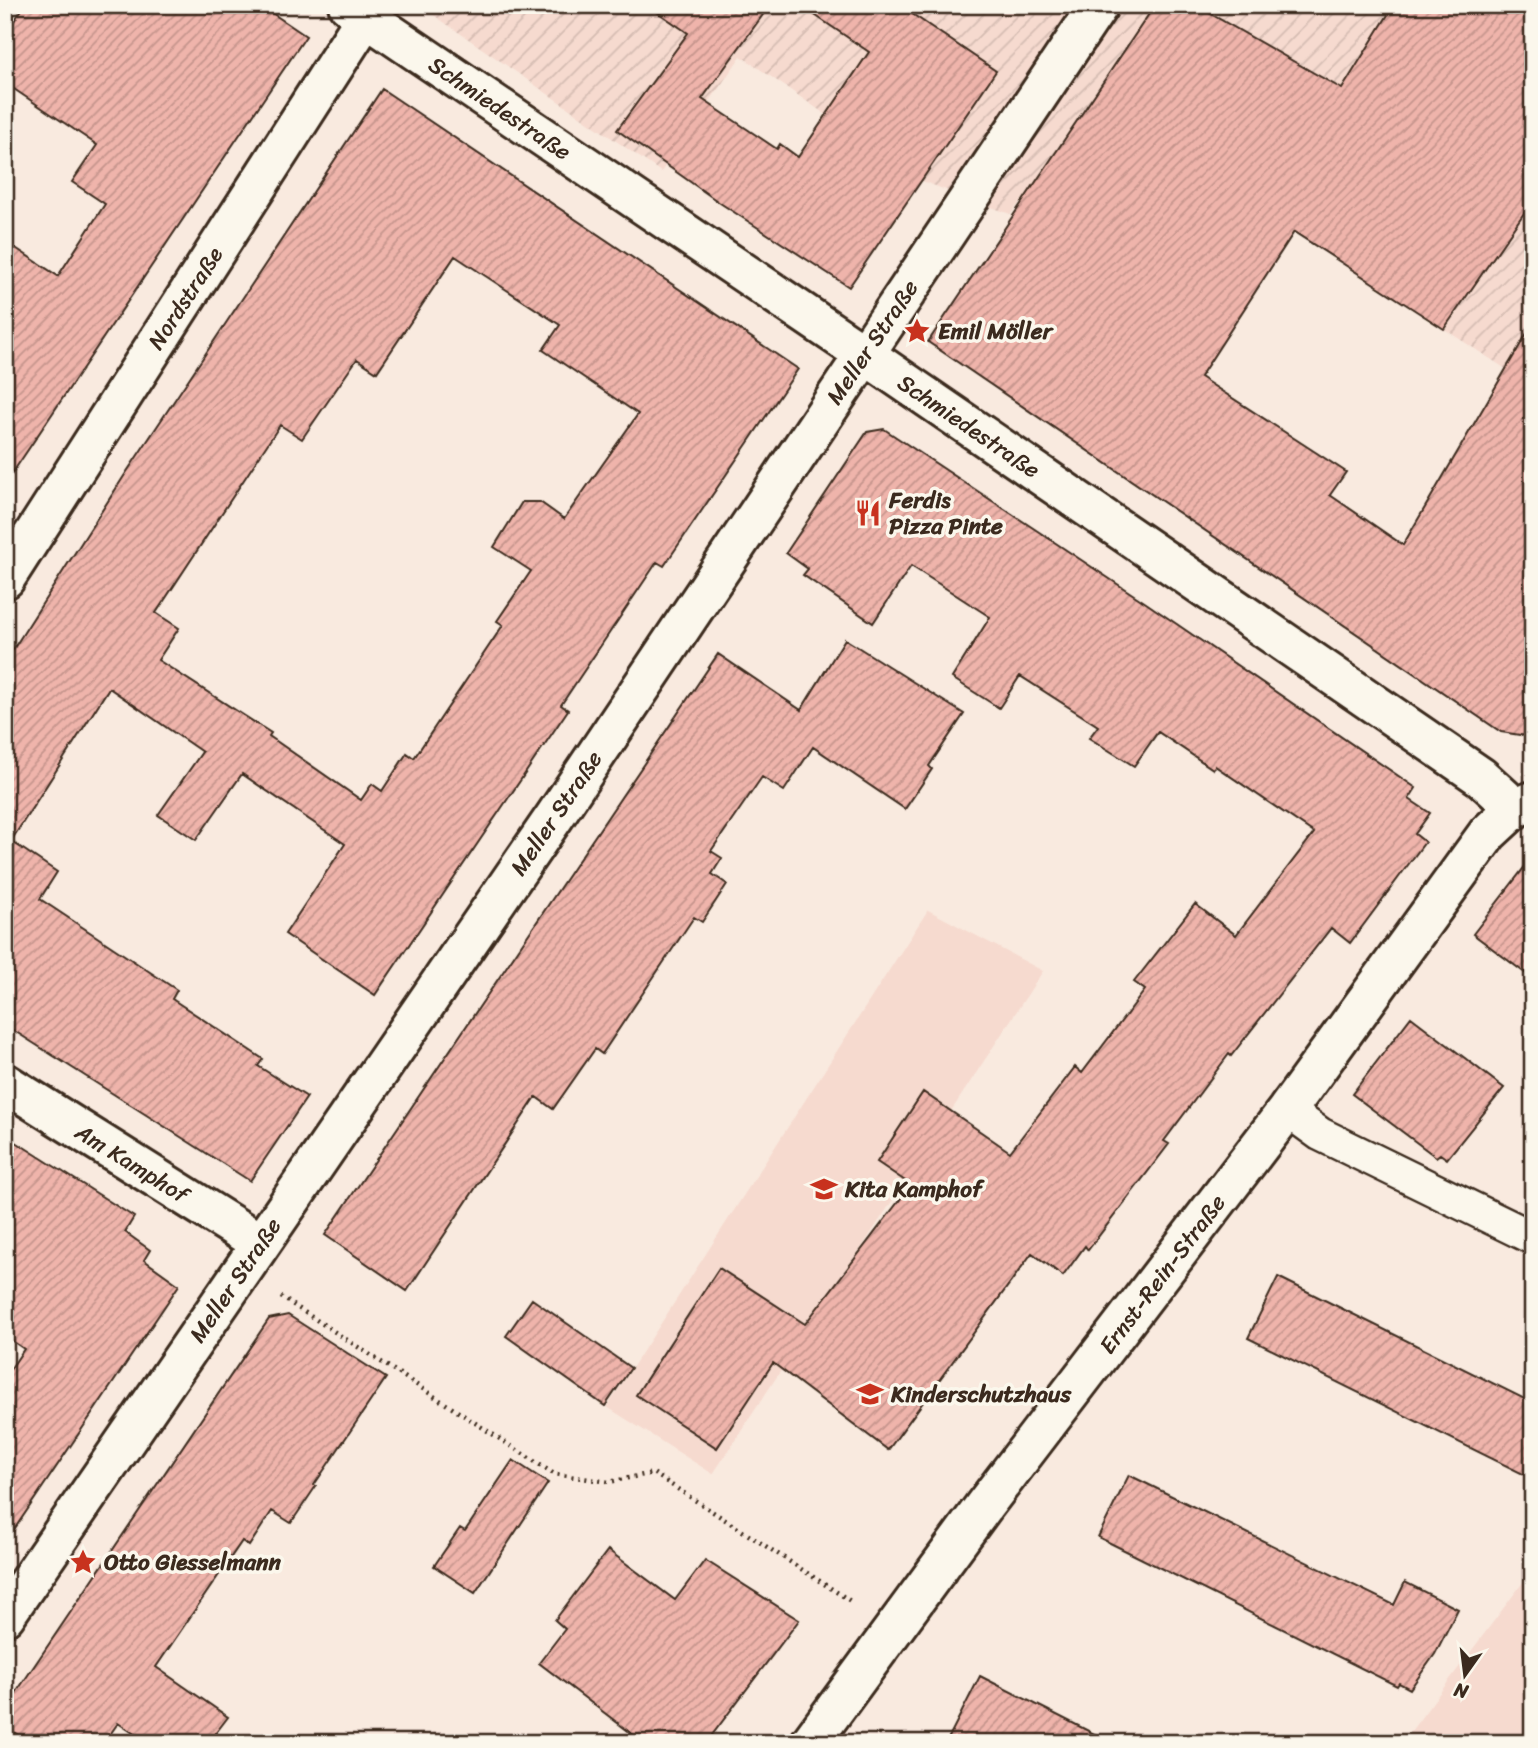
<svg xmlns="http://www.w3.org/2000/svg" width="1538" height="1748" viewBox="0 0 1538 1748" font-family="Sriracha,sans-serif">
	<style>
		.built { fill: #f6dacf }
		.industrial { fill: url(#industrial-furrows) }
		.building { fill: url(#building-hatch); stroke: #3b2a1e; stroke-width: 2; fill-rule: evenodd }
		.lines { fill: none; stroke-linecap: round; stroke-linejoin: round }
		.service-casing { stroke: #3b2a1e; stroke-width: 37 }
		.minor-casing { stroke: #3b2a1e; stroke-width: 44 }
		.path { stroke: #3b2a1e; stroke-width: 4.5; stroke-dasharray: 2 5; stroke-linecap: butt }
		.service { stroke: #fbf7ec; stroke-width: 32 }
		.minor { stroke: #fbf7ec; stroke-width: 38 }
		.labels { text-anchor: middle; stroke-width: 7; stroke-linejoin: round; paint-order: stroke }
		.street-label { font-size: 23px; fill: #3b2a1e; stroke: #fbf7ec }
		.poi-label { font-size: 23px; font-weight: bold; fill: #3b2a1e; stroke: #fbf7ec; text-anchor: start }
	</style>
	<defs>
		<pattern id="industrial-furrows" width="10" height="10" patternUnits="userSpaceOnUse" patternTransform="scale(1.75)"><rect width="10" height="10" fill="#f6dacf"/><path d="M-1 1l2-2M0 10L10 0M9 11l2-2" fill="none" stroke="#d4bbb1"/></pattern>
		<pattern id="building-hatch" width="6" height="6" patternUnits="userSpaceOnUse" patternTransform="scale(1.75)"><rect width="6" height="6" fill="#efb4ab"/><path d="M-1 1l2-2M0 6l6-6M5 7l2-2" fill="none" stroke="#c3938b"/></pattern>
	</defs>
	<rect width="100%" height="100%" fill="#f9eadf"/>
	<filter id="ink" filterUnits="userSpaceOnUse"><feTurbulence type="fractalNoise" baseFrequency=".0143" numOctaves="2"/><feDisplacementMap in="SourceGraphic" scale="14" xChannelSelector="R" yChannelSelector="G"/><feConvolveMatrix kernelMatrix="1 2 1 2 8 2 1 2 1" color-interpolation-filters="sRGB"/></filter>
	<g filter="url(#ink)">
		<!-- built -->
		<path class="built" d="M 928,910 L 1043,971 L 713,1474 L 607,1407 Z
			M 1533,1569 L 1533,1743 L 1402,1743 Z"/>
		<!-- industrial -->
		<path class="industrial" d="M 419,5 L 1533,5 L 1533,324 L 1506,369 L 1294,232 L 1026,196 L 1010,214 L 922,181 L 741,56 L 661,172 Z"/>
		<!-- building -->
		<path class="building" d="M 25,5 L 260,5 L 306,36 L 5,484 L 5,241 L 58,276 L 105,204 L 72,182 L 97,145 L 5,83 L 5,34 Z
			M 647,5 L 770,5 L 702,99 L 777,149 L 780,144 L 798,157 L 869,52 L 800,5 L 899,5 L 996,71 L 849,287 L 720,203 L 617,130 L 688,33 Z
			M 1155,5 L 1195,5 L 1342,89 L 1394,5 L 1533,5 L 1533,200 L 1444,329 L 1294,232 L 1200,377 L 1346,472 L 1330,495 L 1403,545 L 1533,323 L 1533,737 L 1501,732 L 928,342 Z
			M 382,89 L 798,369 L 664,566 L 657,562 L 561,705 L 568,710 L 375,995 L 285,934 L 345,844 L 242,774 L 196,840 L 158,815 L 202,752 L 109,688 L 11,841 L 57,872 L 40,899 L 177,990 L 172,999 L 263,1059 L 258,1066 L 307,1097 L 250,1181 L 5,1025 L 5,662 L 126,473 ZM 455,256 L 560,325 L 543,350 L 638,414 L 564,519 L 540,502 L 522,502 L 494,547 L 531,571 L 497,621 L 503,625 L 414,758 L 407,753 L 382,791 L 372,784 L 361,800 L 269,736 L 271,733 L 158,660 L 179,628 L 156,613 L 280,425 L 302,439 L 357,359 L 377,372 Z
			M 884,429 L 1146,603 L 1416,788 L 1409,799 L 1430,813 L 1415,834 L 1425,842 L 1350,943 L 1331,928 L 1231,1056 L 1229,1054 L 1164,1141 L 1169,1144 L 1088,1250 L 1085,1246 L 1063,1276 L 1032,1253 L 888,1450 L 773,1363 L 717,1448 L 636,1395 L 719,1268 L 805,1324 L 911,1185 L 877,1162 L 923,1092 L 1010,1152 L 1075,1067 L 1082,1073 L 1145,990 L 1134,982 L 1195,904 L 1236,935 L 1314,833 L 1215,766 L 1213,769 L 1158,732 L 1134,766 L 1089,738 L 1098,726 L 1020,676 L 999,708 L 952,678 L 990,617 L 911,566 L 873,623 L 803,575 L 808,569 L 786,553 L 867,432 Z
			M 845,639 L 964,714 L 929,766 L 932,769 L 905,809 L 813,747 L 784,791 L 762,777 L 711,851 L 722,858 L 712,874 L 727,884 L 702,922 L 694,917 L 602,1054 L 595,1049 L 553,1109 L 536,1097 L 407,1291 L 325,1235 L 718,654 L 801,710 Z
			M 1533,856 L 1533,979 L 1473,934 Z
			M 1411,1017 L 1504,1088 L 1447,1159 L 1440,1154 L 1436,1157 L 1352,1094 Z
			M 5,1135 L 134,1217 L 125,1232 L 150,1250 L 144,1260 L 179,1285 L 5,1543 L 5,1377 L 24,1349 L 5,1336 Z
			M 1278,1277 L 1533,1403 L 1533,1479 L 1248,1338 Z
			M 532,1299 L 631,1368 L 605,1406 L 506,1336 Z
			M 288,1315 L 386,1378 L 314,1485 L 316,1486 L 291,1523 L 272,1511 L 249,1546 L 242,1541 L 156,1667 L 228,1717 L 208,1743 L 148,1743 L 118,1723 L 104,1743 L 30,1743 L 5,1726 L 5,1709 L 269,1319 Z
			M 513,1460 L 548,1483 L 475,1593 L 434,1566 L 460,1528 L 465,1531 Z
			M 1129,1475 L 1394,1605 L 1405,1582 L 1458,1609 L 1435,1654 L 1410,1689 L 1399,1683 L 1397,1686 L 1098,1537 Z
			M 608,1550 L 675,1600 L 705,1560 L 799,1620 L 706,1743 L 644,1743 L 539,1663 L 565,1629 L 555,1620 Z
			M 980,1676 L 1112,1743 L 946,1743 Z"/>
		<g class="lines">
			<!-- service casing -->
			<g class="service-casing">
				<path id="service" d="M 1287,1110 L 1320,1134 L 1533,1238"/>
			</g>
			<!-- minor casing -->
			<g class="minor-casing">
				<path id="minor" d="M 348,5 L 864,354 L 1481,777 L 1515,808
					M 5,579 L 366,17
					M 5,1083 L 260,1243
					M 5,1616 L 555,816 L 1099,5
					M 810,1743 L 984,1506 L 1287,1110 L 1488,833 L 1515,808 L 1533,801"/>
			</g>
			<!-- path -->
			<path class="path" d="M 281,1297 L 554,1474 L 609,1482 L 653,1473 L 852,1602"/>
			<!-- service -->
			<use href="#service" class="service"/>
			<!-- minor -->
			<use href="#minor" class="minor"/>
		</g>
	</g>
	<!-- icons -->
	<defs>
		<g id="sight-bare" transform="scale(2.1)"><path d="M0-6L1.8-2.2L6-1.7L2.9 1.2L3.7 5.4L0 3.3L-3.7 5.4L-2.9 1.2L-6-1.7L-1.8-2.2Z" fill="#c8321e" stroke="#fbf7ec" stroke-width="2.5" paint-order="stroke"/></g>
		<g id="restaurant-bare" transform="scale(2.1)"><path d="M-5-6h1v4h1v-4h1v4h1v-4h1v5L-1.5 .5V6h-2V.5L-5-1ZM5-6V6H3V1.5H1.5Q1.5-4 5-6Z" fill="#c8321e" stroke="#fbf7ec" stroke-width="2.5" paint-order="stroke"/></g>
		<g id="school-bare" transform="scale(2.1)"><path d="M0-5L7-2L0 1L-7-2ZM-4 1L0 2.5L4 1V4Q0 6-4 4Z" fill="#c8321e" stroke="#fbf7ec" stroke-width="2.5" paint-order="stroke"/></g>
	</defs>
	<g fill-rule="evenodd">
		<use href="#sight-bare" x="917" y="331"/>
		<use href="#restaurant-bare" x="868" y="513"/>
		<use href="#school-bare" x="824" y="1189"/>
		<use href="#school-bare" x="870" y="1394"/>
		<use href="#sight-bare" x="83" y="1562"/>
	</g>
	<g class="labels">
		<!-- street labels -->
		<g class="street-label">
			<text transform="translate(500 108) rotate(34)" y="8">Schmiedestraße</text>
			<text transform="translate(185 298) rotate(-57)" y="8">Nordstraße</text>
			<text transform="translate(872 342) rotate(-56)" y="8">Meller Straße</text>
			<text transform="translate(969 426) rotate(34)" y="8">Schmiedestraße</text>
			<text transform="translate(556 813) rotate(-56)" y="8">Meller Straße</text>
			<text transform="translate(132 1163) rotate(32)" y="8">Am Kamphof</text>
			<text transform="translate(1162 1274) rotate(-53)" y="8">Ernst-Rein-Straße</text>
			<text transform="translate(235 1280) rotate(-56)" y="8">Meller Straße</text>
		</g>
		<!-- poi labels -->
		<g class="poi-label">
			<text x="938" y="339">Emil Möller</text>
			<text x="889" y="508">Ferdis<tspan x="889" dy="26">Pizza Pinte</tspan></text>
			<text x="845" y="1197">Kita Kamphof</text>
			<text x="891" y="1402">Kinderschutzhaus</text>
			<text x="104" y="1570">Otto Giesselmann</text>
		</g>
	</g>
	<!-- margin -->
	<rect width="1538" height="1748" fill="none" stroke="#fbf7ec" stroke-width="28"/>
	<rect x="14" y="14" width="1510" height="1720" fill="none" stroke="#3b2a1e" stroke-width="2.5" filter="url(#ink)"/>
	<!-- north arrow -->
	<g transform="translate(1465 1675) rotate(194)" stroke="#fbf7ec" stroke-width="5" paint-order="stroke">
	<path d="M0-5L12 26L0 18L-12 26Z" fill="#3b2a1e"/>
	<text y="-10" font-size="19" font-weight="bold" text-anchor="middle" fill="#3b2a1e">N</text>
	</g>
</svg>
